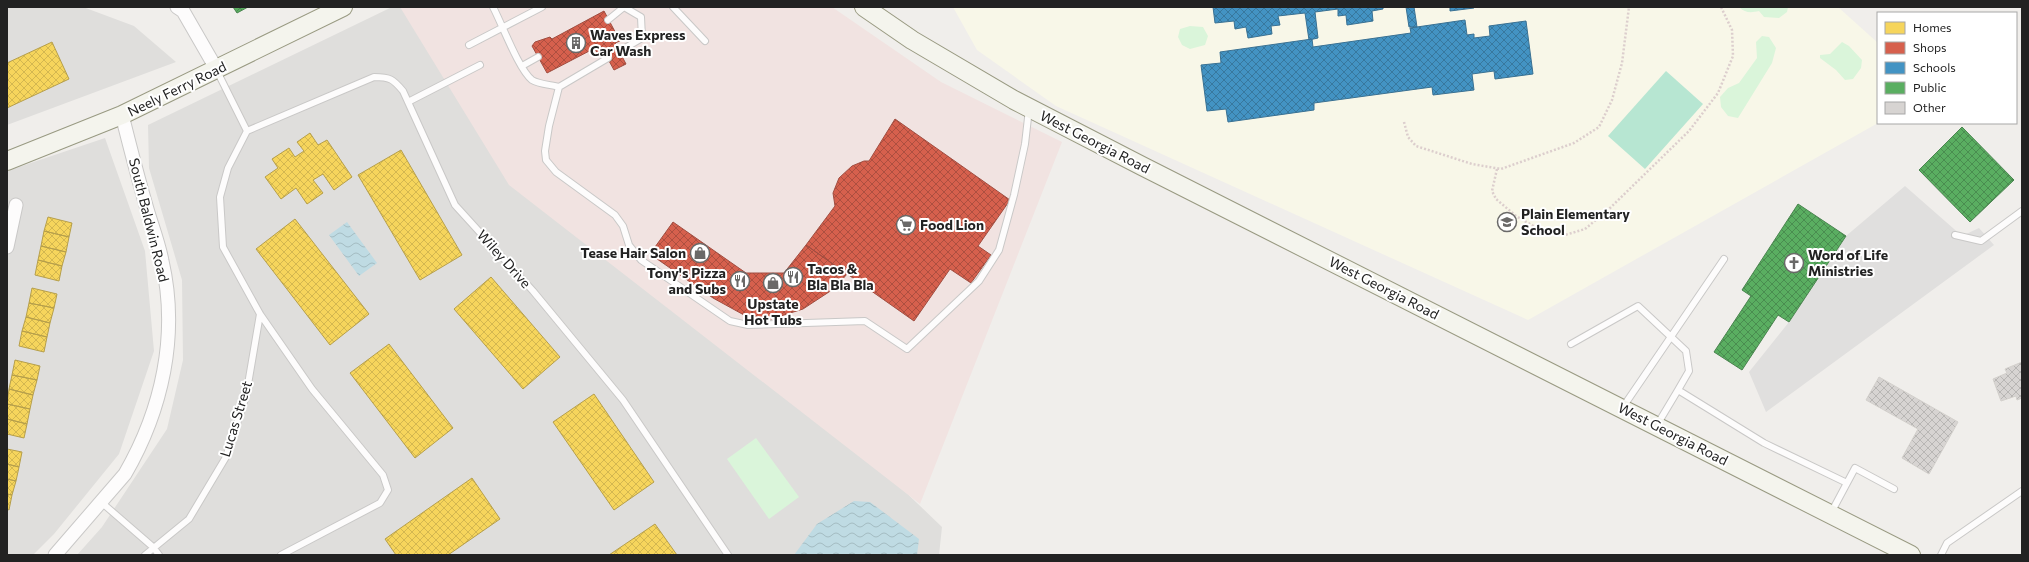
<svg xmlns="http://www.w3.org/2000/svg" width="2029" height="562" viewBox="0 0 2029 562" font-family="Commissioner,sans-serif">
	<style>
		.residential { fill: #dfdedc }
		.commercial { fill: #f1e3e1 }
		.education { fill: #f8f7e8 }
		.park { fill: #daf5da }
		.pitch { fill: #b7e6d2 }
		.parking { fill: #e0dfde }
		.water { fill: url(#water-waves) }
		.homes { fill: url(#homes-cross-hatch); stroke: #b69f4b }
		.shops { fill: url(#shops-cross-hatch); stroke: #a04d40 }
		.schools { fill: url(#schools-cross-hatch); stroke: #397193 }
		.public { fill: url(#public-cross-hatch); stroke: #49844e }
		.building { fill: url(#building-cross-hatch); stroke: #d3d0cc }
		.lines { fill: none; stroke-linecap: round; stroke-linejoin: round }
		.lane-casing { stroke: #c9c8c7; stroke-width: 8 }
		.street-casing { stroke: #c9c8c7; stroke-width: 15 }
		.secondary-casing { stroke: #999a82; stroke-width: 20 }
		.path { stroke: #dccecd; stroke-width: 2.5; stroke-dasharray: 2 2; stroke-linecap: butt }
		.lane { stroke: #fdfcfc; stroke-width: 6 }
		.street { stroke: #fdfcfc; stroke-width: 13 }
		.secondary { stroke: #f4f4ed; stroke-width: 18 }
		.labels { text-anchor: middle; stroke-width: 4; stroke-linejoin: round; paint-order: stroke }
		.poi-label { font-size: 14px; font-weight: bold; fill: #222; stroke: #fff; text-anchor: start }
		.street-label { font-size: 14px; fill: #222; stroke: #fff }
	</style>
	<defs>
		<pattern id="water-waves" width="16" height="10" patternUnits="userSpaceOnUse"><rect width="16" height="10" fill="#bfdbe3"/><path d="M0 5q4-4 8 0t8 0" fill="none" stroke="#a4bcc2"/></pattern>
		<pattern id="homes-cross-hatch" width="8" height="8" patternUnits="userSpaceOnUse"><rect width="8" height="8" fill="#f6d55c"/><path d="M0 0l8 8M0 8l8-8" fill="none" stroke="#d3b750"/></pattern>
		<pattern id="shops-cross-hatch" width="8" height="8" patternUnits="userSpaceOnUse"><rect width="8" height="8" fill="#d6604d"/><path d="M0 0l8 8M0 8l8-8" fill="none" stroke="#ad4f40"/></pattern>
		<pattern id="schools-cross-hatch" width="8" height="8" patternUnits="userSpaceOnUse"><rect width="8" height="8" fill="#4393c3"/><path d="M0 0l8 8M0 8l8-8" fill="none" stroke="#38789e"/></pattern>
		<pattern id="public-cross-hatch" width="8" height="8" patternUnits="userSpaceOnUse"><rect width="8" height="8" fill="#5aae61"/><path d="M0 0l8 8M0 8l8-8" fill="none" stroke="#4a8d50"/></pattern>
		<pattern id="building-cross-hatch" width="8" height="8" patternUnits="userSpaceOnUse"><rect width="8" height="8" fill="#d7d4d2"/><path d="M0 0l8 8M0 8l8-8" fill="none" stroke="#b8b6b4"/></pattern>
	</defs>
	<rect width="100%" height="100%" fill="#f0eeeb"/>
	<!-- residential -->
	<path class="residential" d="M 7,7 L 83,7 L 134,26 L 176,62 L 7,125 Z
		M 392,7 L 400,7 L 942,527 L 939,555 L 77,555 L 102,527 L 167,429 L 183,360 L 182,280 L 149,168 L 148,125 Z
		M 105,138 L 145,251 L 154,351 L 119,454 L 54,534 L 33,555 L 7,555 L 7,171 Z"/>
	<!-- commercial -->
	<path class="commercial" d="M 400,7 L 832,7 L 941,82 L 1062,142 L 920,504 L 509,185 Z"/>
	<!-- education -->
	<path class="education" d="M 953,7 L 1838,7 L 1878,43 L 1878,123 L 1528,320 L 1056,106 L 977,50 Z"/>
	<!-- park -->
	<path class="park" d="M 1739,7 L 1788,7 L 1787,12 L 1779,18 L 1764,17 L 1759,11 C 1751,13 1745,13 1739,7 Z
		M 1190,26 L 1203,27 L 1208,36 L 1205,45 L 1190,49 L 1182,45 L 1178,37 L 1180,29 Z
		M 1762,36 L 1769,37 L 1776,48 L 1772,63 L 1738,118 L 1728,116 L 1721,107 L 1720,97 L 1728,88 L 1739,83 L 1757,58 L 1756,42 Z
		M 1842,42 L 1849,46 L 1862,60 L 1861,68 L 1853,79 L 1845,80 L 1836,70 L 1820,58 L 1820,55 L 1830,54 Z
		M 756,438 L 799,497 L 769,519 L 727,459 Z"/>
	<!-- pitch -->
	<path class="pitch" d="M 1666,71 L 1703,104 L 1645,169 L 1608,136 Z"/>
	<!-- parking -->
	<path class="parking" d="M 1905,186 L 1962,236 L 1979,228 L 1994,245 L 1766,412 L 1749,372 L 1789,322 L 1846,236 Z"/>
	<!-- water -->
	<path class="water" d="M 347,222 L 377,263 L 359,276 L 329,235 Z
		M 854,501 L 870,502 L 919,539 L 917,555 L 794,555 L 817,524 Z"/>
	<!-- homes -->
	<path class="homes" d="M 52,42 L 69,79 L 7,108 L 7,63 Z
		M 310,133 L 318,145 L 327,140 L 352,177 L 334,190 L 323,174 L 313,180 L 323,193 L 307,204 L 296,188 L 281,199 L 265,177 L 278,168 L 272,159 L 289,148 L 295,157 L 304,151 L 297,142 Z
		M 401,150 L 462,255 L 420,280 L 358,175 Z
		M 48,217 L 72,223 L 69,237 L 44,231 Z
		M 295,219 L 369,314 L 330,345 L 256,249 Z
		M 44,231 L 69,237 L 66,252 L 41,246 Z
		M 41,246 L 66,252 L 62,266 L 38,260 Z
		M 38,260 L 62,266 L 59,281 L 35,275 Z
		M 491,277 L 560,357 L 523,389 L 454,309 Z
		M 32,288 L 57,294 L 54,308 L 29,303 Z
		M 29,303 L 54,308 L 50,323 L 26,317 Z
		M 26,317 L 50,323 L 47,337 L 22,331 Z
		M 22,331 L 47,337 L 44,352 L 19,346 Z
		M 389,344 L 453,428 L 415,458 L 350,373 Z
		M 15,360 L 40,366 L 37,380 L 12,375 Z
		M 12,375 L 37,380 L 33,395 L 9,389 Z
		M 9,389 L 33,395 L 30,409 L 7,404 Z
		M 594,394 L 654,482 L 614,510 L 553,422 Z
		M 7,404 L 30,409 L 27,424 L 7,419 Z
		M 7,419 L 27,424 L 24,438 L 7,434 Z
		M 7,449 L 22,452 L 19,467 L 7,464 Z
		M 7,464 L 19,467 L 16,481 L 7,479 Z
		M 472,478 L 500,519 L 448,555 L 396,555 L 385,539 Z
		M 7,479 L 16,481 L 12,495 L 7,494 Z
		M 7,494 L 12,495 L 9,510 L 7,509 Z
		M 655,524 L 677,555 L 609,555 Z"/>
	<!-- shops -->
	<path class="shops" d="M 604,11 L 620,41 L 615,43 L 626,64 L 614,70 L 603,50 L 597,53 L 595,48 L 547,73 L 532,46 L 535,42 L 550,37 L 552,39 Z
		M 895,119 L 1010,200 L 978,246 L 991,255 L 971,283 L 950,269 L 914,321 L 806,245 L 835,206 L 833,193 L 839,178 L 852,166 L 864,161 L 869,161 Z
		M 673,222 L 746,273 L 784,273 L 806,245 L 847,274 L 835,288 L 803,309 L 771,319 L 744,315 L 713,298 L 650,254 Z"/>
	<!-- schools -->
	<path class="schools" d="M 1213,7 L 1383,7 L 1383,9 L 1372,11 L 1373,21 L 1347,25 L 1346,15 L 1338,16 L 1338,9 L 1315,12 L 1318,38 L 1309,40 L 1305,13 L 1278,16 L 1280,25 L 1271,26 L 1272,34 L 1248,38 L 1246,27 L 1235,29 L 1234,21 L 1215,23 Z
		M 1406,7 L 1414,7 L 1417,27 L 1409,27 Z
		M 1450,7 L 1474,7 L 1474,8 L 1450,11 Z
		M 1465,20 L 1467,35 L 1474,34 L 1474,38 L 1490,36 L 1489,26 L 1526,21 L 1533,74 L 1495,79 L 1494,71 L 1472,74 L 1474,90 L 1433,95 L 1432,87 L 1314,103 L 1314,110 L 1228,122 L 1226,109 L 1207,111 L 1201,65 L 1221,63 L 1220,52 L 1312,39 L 1313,47 L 1411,33 L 1410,28 Z"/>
	<!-- public -->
	<path class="public" d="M 233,7 L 248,7 L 237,13 Z
		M 1962,127 L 2014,180 L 1970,222 L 1919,170 Z
		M 1798,204 L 1846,236 L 1789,322 L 1778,315 L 1742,370 L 1714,352 L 1751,296 L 1742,290 Z"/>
	<!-- building -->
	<path class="building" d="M 2022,362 L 2022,398 L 2017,400 L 2016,396 L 2001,401 L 1993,379 L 2007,373 L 2005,369 Z
		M 1879,377 L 1958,422 L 1929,474 L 1902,458 L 1918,429 L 1866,400 Z"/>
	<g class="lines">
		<!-- lane casing -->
		<g class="lane-casing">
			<path id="lane" d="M 493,7 C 502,24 519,70 532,80 C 538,84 552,85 559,87
				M 673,7 L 705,41
				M 608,20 L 624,7 L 641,17 L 642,38 L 620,51
				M 469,45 L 542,7
				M 608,58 L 559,87 L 549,126 L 545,151 L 546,160 L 556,172 L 615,215 L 623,226 L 629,245 L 641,260 L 730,321 L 748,325 L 865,321 L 907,349 L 979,281 L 999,250 L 1014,195 L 1025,144 L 1029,109
				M 522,66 L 538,57
				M 217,71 L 247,131 L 374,77 C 390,77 393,79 403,91 L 455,205 L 533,291 L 623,400 L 728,555
				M 408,102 L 480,65
				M 247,131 L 228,168 L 220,197 L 223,247 L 260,314 L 312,389 L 383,475 L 388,490 L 380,503 L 281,555
				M 1955,235 L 1981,241 L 2022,211
				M 1571,344 L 1638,306 L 1686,351 L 1689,371 L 1678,390
				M 1623,407 L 1724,259
				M 1657,425 L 1678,390 L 1764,443 L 1847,483
				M 101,502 L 153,547 L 159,555
				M 1831,513 L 1855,468 L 1894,489
				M 145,555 L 189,519 L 226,457 L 246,396 L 260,314
				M 1941,555 L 1947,543 L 2022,491"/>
		</g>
		<!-- street casing -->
		<g class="street-casing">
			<path id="street" d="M 177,7 L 183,11 L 217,70
				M 7,247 L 16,205
				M 55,555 L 125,474 C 162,410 179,335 162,261 C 159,244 152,226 147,209 C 138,178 130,147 122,115"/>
		</g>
		<!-- secondary casing -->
		<g class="secondary-casing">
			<path id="secondary" d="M 864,7 L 912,40 L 1014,100 L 1142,166 L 1911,555
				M 7,161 L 122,115 L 343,7"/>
		</g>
		<!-- path -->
		<path class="path" d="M 1404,122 L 1408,137 L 1416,146 L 1472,164 L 1501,169 L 1574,143 L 1599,127 L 1612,100 L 1622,63 L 1629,7
			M 1497,169 L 1492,191 L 1496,199 L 1516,216 L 1542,231 L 1565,235 L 1585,229 L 1608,210 L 1689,131 L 1718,93 L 1733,56 L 1732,30 L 1721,7"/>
		<!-- lane -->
		<use href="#lane" class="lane"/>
		<!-- street -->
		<use href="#street" class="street"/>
		<!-- secondary -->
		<use href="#secondary" class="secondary"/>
	</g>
	<!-- icons -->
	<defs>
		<g id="building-ring" transform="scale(1)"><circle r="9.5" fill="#fff" stroke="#6a6968" stroke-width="1.5"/><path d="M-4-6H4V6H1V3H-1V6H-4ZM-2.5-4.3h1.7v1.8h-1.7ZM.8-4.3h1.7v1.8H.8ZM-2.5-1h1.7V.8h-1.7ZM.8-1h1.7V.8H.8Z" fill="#6a6968"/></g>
		<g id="school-ring" transform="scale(1)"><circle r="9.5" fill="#fff" stroke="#6a6968" stroke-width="1.5"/><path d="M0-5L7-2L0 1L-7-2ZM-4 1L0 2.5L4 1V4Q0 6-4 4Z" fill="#6a6968"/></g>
		<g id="supermarket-ring" transform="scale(1)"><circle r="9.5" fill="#fff" stroke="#6a6968" stroke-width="1.5"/><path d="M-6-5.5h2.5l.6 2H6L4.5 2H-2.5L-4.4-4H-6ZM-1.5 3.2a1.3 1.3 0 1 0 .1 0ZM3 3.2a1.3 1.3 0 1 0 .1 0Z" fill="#6a6968"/></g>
		<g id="shop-ring" transform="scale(1)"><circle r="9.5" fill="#fff" stroke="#6a6968" stroke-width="1.5"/><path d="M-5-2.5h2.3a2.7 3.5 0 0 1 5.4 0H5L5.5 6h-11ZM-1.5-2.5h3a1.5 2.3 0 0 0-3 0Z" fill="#6a6968"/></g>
		<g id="church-ring" transform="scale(1)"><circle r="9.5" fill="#fff" stroke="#6a6968" stroke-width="1.5"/><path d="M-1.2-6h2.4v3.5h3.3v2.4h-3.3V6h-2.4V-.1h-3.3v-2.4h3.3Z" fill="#6a6968"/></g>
		<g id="restaurant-ring" transform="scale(1)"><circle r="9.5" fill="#fff" stroke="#6a6968" stroke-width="1.5"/><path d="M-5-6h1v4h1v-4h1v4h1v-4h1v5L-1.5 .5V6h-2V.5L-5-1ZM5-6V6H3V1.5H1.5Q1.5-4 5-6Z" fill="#6a6968"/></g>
	</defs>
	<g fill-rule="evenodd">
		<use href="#building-ring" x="576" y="43"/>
		<use href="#school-ring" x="1507" y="222"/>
		<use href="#supermarket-ring" x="906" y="225"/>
		<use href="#shop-ring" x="700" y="253"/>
		<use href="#church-ring" x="1794" y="263"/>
		<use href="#restaurant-ring" x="793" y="277"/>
		<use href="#restaurant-ring" x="740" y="281"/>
		<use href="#shop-ring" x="773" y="283"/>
	</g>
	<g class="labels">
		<!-- poi labels -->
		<g class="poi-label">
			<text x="590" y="40">Waves Express<tspan x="590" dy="16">Car Wash</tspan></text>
			<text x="1521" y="219">Plain Elementary<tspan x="1521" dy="16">School</tspan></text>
			<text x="920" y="230">Food Lion</text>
			<text x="686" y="258" text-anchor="end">Tease Hair Salon</text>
			<text x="1808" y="260">Word of Life<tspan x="1808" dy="16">Ministries</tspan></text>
			<text x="807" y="274">Tacos &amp;<tspan x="807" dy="16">Bla Bla Bla</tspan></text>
			<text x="726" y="278" text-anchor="end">Tony's Pizza<tspan x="726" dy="16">and Subs</tspan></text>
			<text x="773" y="309" text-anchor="middle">Upstate<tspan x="773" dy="16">Hot Tubs</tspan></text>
		</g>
		<!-- street labels -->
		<g class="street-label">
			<text transform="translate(177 89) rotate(-26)" y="5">Neely Ferry Road</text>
			<text transform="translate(1095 142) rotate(27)" y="5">West Georgia Road</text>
			<text transform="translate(149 220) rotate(76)" y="5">South Baldwin Road</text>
			<text transform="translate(504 259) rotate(48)" y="5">Wiley Drive</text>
			<text transform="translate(1384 288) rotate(27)" y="5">West Georgia Road</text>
			<text transform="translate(236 419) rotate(-73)" y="5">Lucas Street</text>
			<text transform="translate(1673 434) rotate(27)" y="5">West Georgia Road</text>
		</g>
	</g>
	<!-- border -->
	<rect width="2029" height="562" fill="none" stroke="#222222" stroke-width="16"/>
	<!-- legend -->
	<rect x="1877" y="12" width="140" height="112" fill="#ffffff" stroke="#a7a7a7"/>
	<rect x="1885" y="22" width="20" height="12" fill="#f6d55c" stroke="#a7a7a7"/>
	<text x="1913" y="32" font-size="12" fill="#222222">Homes</text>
	<rect x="1885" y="42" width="20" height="12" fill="#d6604d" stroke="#a7a7a7"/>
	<text x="1913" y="52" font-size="12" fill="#222222">Shops</text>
	<rect x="1885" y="62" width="20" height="12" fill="#4393c3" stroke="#a7a7a7"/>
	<text x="1913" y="72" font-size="12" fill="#222222">Schools</text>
	<rect x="1885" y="82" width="20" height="12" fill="#5aae61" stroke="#a7a7a7"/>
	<text x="1913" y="92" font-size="12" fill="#222222">Public</text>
	<rect x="1885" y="102" width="20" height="12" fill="#d7d4d2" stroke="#a7a7a7"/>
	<text x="1913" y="112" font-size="12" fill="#222222">Other</text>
</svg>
